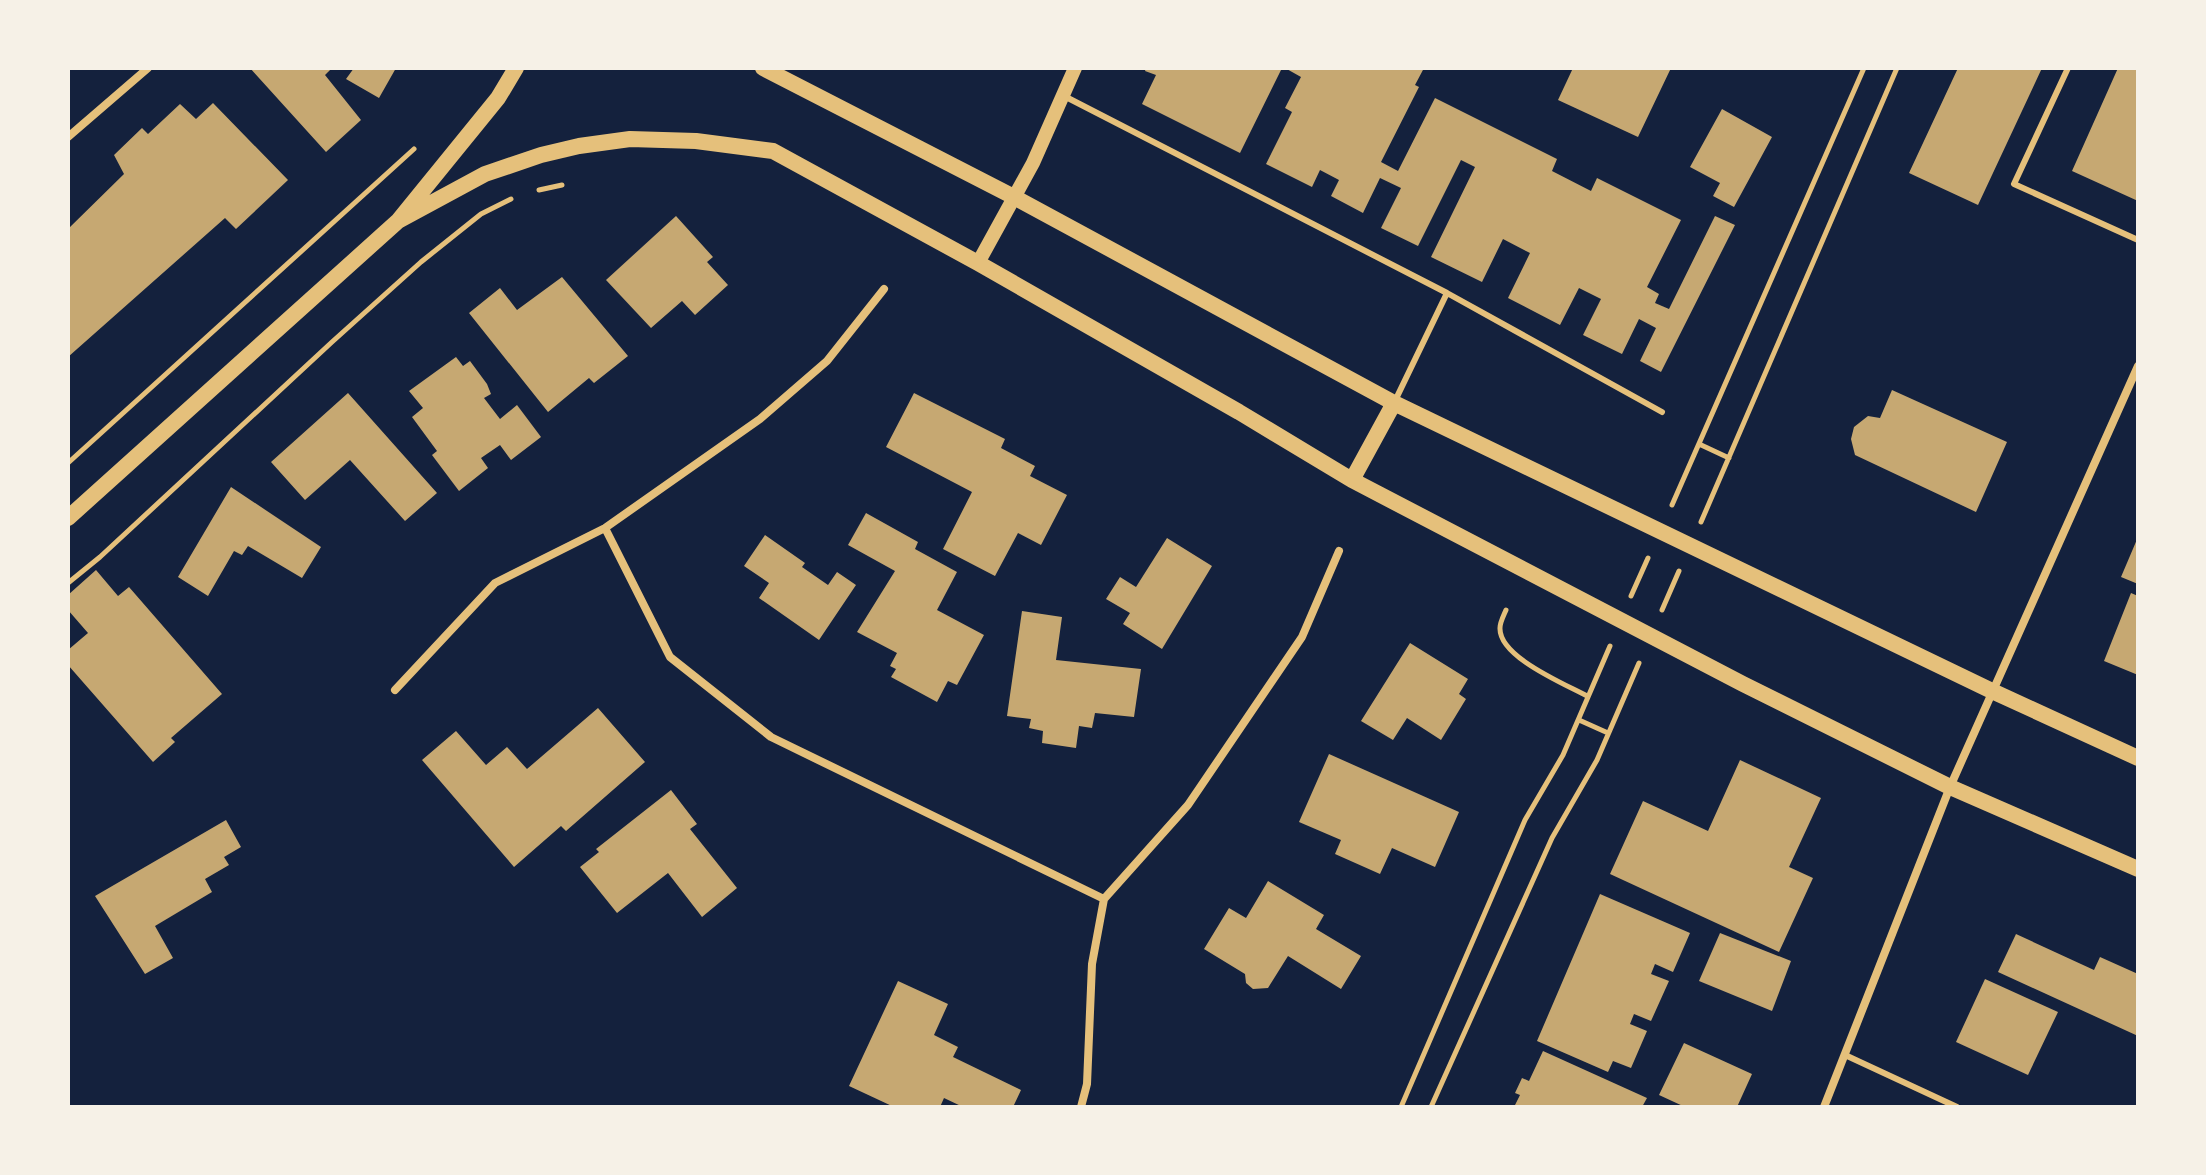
<svg xmlns="http://www.w3.org/2000/svg" width="2206" height="1175" viewBox="0 0 2206 1175" font-family="'Source Sans 3',sans-serif">
	<style>
		.building { fill: #c6a872 }
		.lines { fill: none; stroke-linecap: round; stroke-linejoin: round }
		.path { stroke: #e5c07b; stroke-width: 5 }
		.service { stroke: #e5c07b; stroke-width: 6 }
		.minor { stroke: #e5c07b; stroke-width: 8 }
		.tertiary { stroke: #e5c07b; stroke-width: 14 }
		.secondary { stroke: #e5c07b; stroke-width: 16 }
	</style>
	<rect width="100%" height="100%" fill="#14213d"/>
	<!-- building -->
	<path class="building" d="M 250,68 L 332,68 L 325,75 L 361,120 L 326,152 Z
		M 354,68 L 396,68 L 379,98 L 346,79 Z
		M 1146,68 L 1282,68 L 1240,153 L 1142,104 L 1156,75 L 1145,71 Z
		M 1285,68 L 1424,68 L 1415,85 L 1419,87 L 1381,162 L 1398,171 L 1435,98 L 1557,159 L 1552,171 L 1591,191 L 1597,178 L 1681,220 L 1647,287 L 1659,294 L 1655,303 L 1669,309 L 1715,216 L 1735,225 L 1661,372 L 1640,361 L 1656,328 L 1639,319 L 1622,354 L 1583,335 L 1601,299 L 1579,288 L 1560,325 L 1508,298 L 1530,253 L 1503,239 L 1482,282 L 1431,257 L 1475,167 L 1461,160 L 1418,246 L 1381,228 L 1401,188 L 1380,178 L 1363,213 L 1331,196 L 1339,180 L 1320,170 L 1312,187 L 1266,164 L 1292,112 L 1285,108 L 1301,77 Z
		M 1573,68 L 1671,68 L 1638,137 L 1558,100 Z
		M 1958,68 L 2042,68 L 1978,205 L 1909,173 Z
		M 2118,68 L 2138,68 L 2138,201 L 2072,171 Z
		M 213,103 L 288,180 L 236,229 L 225,218 L 68,357 L 68,229 L 124,174 L 114,155 L 142,128 L 148,134 L 180,104 L 196,119 Z
		M 1722,109 L 1772,137 L 1734,207 L 1713,196 L 1720,183 L 1690,167 Z
		M 676,216 L 713,257 L 707,262 L 728,285 L 695,315 L 682,301 L 651,328 L 606,280 Z
		M 562,277 L 628,356 L 594,383 L 589,378 L 548,412 L 469,313 L 500,288 L 517,310 Z
		M 456,357 L 463,366 L 470,361 L 487,384 L 491,394 L 484,398 L 500,419 L 517,405 L 541,437 L 511,460 L 500,445 L 481,458 L 488,468 L 459,491 L 432,455 L 437,451 L 412,417 L 423,408 L 409,391 Z
		M 1892,390 L 2007,442 L 1976,512 L 1855,455 L 1851,439 L 1854,427 L 1868,416 L 1880,418 Z
		M 348,393 L 437,493 L 405,521 L 350,460 L 305,500 L 271,462 Z
		M 914,393 L 1005,439 L 1001,448 L 1035,466 L 1030,476 L 1067,495 L 1041,545 L 1018,533 L 995,576 L 943,549 L 972,492 L 886,447 Z
		M 231,487 L 321,547 L 302,578 L 248,546 L 242,555 L 234,551 L 208,596 L 178,577 Z
		M 866,513 L 918,542 L 915,549 L 957,572 L 937,610 L 984,635 L 957,685 L 948,681 L 937,702 L 891,677 L 896,669 L 890,666 L 897,653 L 857,632 L 895,571 L 848,545 Z
		M 765,535 L 805,563 L 802,567 L 828,585 L 837,572 L 856,585 L 819,640 L 759,598 L 769,583 L 744,566 Z
		M 2138,537 L 2138,584 L 2121,577 Z
		M 1167,538 L 1212,566 L 1162,649 L 1123,624 L 1130,613 L 1106,599 L 1120,577 L 1136,587 Z
		M 96,570 L 118,596 L 129,587 L 222,694 L 171,738 L 175,742 L 153,762 L 68,665 L 68,650 L 88,633 L 68,610 L 68,595 Z
		M 2131,593 L 2138,596 L 2138,675 L 2104,661 Z
		M 1022,611 L 1062,617 L 1056,660 L 1141,669 L 1134,717 L 1095,713 L 1092,728 L 1079,726 L 1076,748 L 1042,743 L 1043,731 L 1029,728 L 1031,719 L 1007,716 Z
		M 1410,643 L 1468,679 L 1459,694 L 1466,699 L 1441,740 L 1407,718 L 1393,740 L 1361,721 Z
		M 598,708 L 645,762 L 566,831 L 561,826 L 514,867 L 422,760 L 456,731 L 486,765 L 507,747 L 527,769 Z
		M 1329,754 L 1459,812 L 1435,867 L 1392,848 L 1380,874 L 1335,854 L 1341,840 L 1299,822 Z
		M 1740,760 L 1821,798 L 1789,867 L 1813,878 L 1779,952 L 1610,874 L 1643,801 L 1708,831 Z
		M 671,790 L 697,824 L 690,829 L 737,888 L 702,917 L 668,873 L 617,913 L 580,867 L 599,852 L 596,849 Z
		M 226,820 L 241,847 L 224,857 L 229,865 L 205,879 L 212,892 L 155,926 L 173,958 L 145,974 L 95,896 Z
		M 1268,881 L 1324,915 L 1316,929 L 1361,956 L 1341,989 L 1288,956 L 1268,988 L 1253,989 L 1246,983 L 1245,974 L 1204,949 L 1229,908 L 1246,918 Z
		M 1600,894 L 1690,933 L 1673,972 L 1655,964 L 1651,974 L 1669,981 L 1651,1021 L 1634,1014 L 1630,1024 L 1647,1031 L 1631,1068 L 1613,1061 L 1608,1072 L 1537,1041 Z
		M 1720,933 L 1791,961 L 1772,1011 L 1699,981 Z
		M 2016,934 L 2094,970 L 2100,957 L 2138,974 L 2138,1036 L 1998,972 Z
		M 1985,979 L 2058,1012 L 2028,1075 L 1956,1042 Z
		M 898,981 L 948,1004 L 934,1035 L 958,1047 L 953,1057 L 1021,1090 L 1013,1107 L 963,1107 L 944,1098 L 940,1107 L 894,1107 L 849,1086 Z
		M 1684,1043 L 1752,1074 L 1737,1107 L 1685,1107 L 1659,1095 Z
		M 1543,1051 L 1647,1098 L 1642,1107 L 1514,1107 L 1520,1095 L 1515,1093 L 1522,1078 L 1529,1081 Z"/>
	<g class="lines">
		<!-- path -->
		<path class="path" d="M 539,190 L 562,185
			M 1699,444 L 1729,458
			M 68,463 L 414,149
			M 1672,505 L 1864,68
			M 1701,522 L 1897,68
			M 68,583 L 100,557 L 332,342 L 421,262 L 481,214 L 511,199
			M 1631,596 L 1648,558
			M 1506,610 C 1504,615 1500,622 1500,628 C 1499,657 1565,684 1587,696
			M 1662,610 L 1679,571
			M 1579,720 L 1608,733
			M 1401,1107 L 1525,820 L 1563,755 L 1610,646
			M 1431,1107 L 1552,838 L 1597,760 L 1639,663"/>
		<!-- service -->
		<path class="service" d="M 2068,68 L 2014,184 L 2138,240
			M 1064,96 L 1447,293 L 1662,412
			M 1394,403 L 1447,293
			M 1845,1055 L 1957,1107"/>
		<!-- minor -->
		<path class="minor" d="M 68,137 L 148,68
			M 605,528 L 670,657 L 771,737 L 1104,899
			M 395,690 L 495,583 L 605,528 L 760,419 L 827,361 L 884,289
			M 1081,1107 L 1087,1084 L 1092,964 L 1104,899 L 1188,805 L 1302,637 L 1339,551
			M 1824,1107 L 1950,787 L 2138,366"/>
		<!-- tertiary -->
		<path class="tertiary" d="M 978,263 L 1033,163 L 1075,68"/>
		<!-- secondary -->
		<path class="secondary" d="M 763,68 L 1014,197 L 1394,403 L 1992,691 L 2138,758
			M 398,221 L 485,174 L 541,155 L 579,146 L 630,139 L 696,141 L 773,151 L 978,263 L 1239,412 L 1352,480 L 1743,684 L 1950,787 L 2138,869
			M 1352,480 L 1394,403
			M 68,518 L 398,221 L 498,98 L 516,68"/>
	</g>
	<!-- border -->
	<rect width="2206" height="1175" fill="none" stroke="#f6f1e7" stroke-width="140"/>
</svg>
